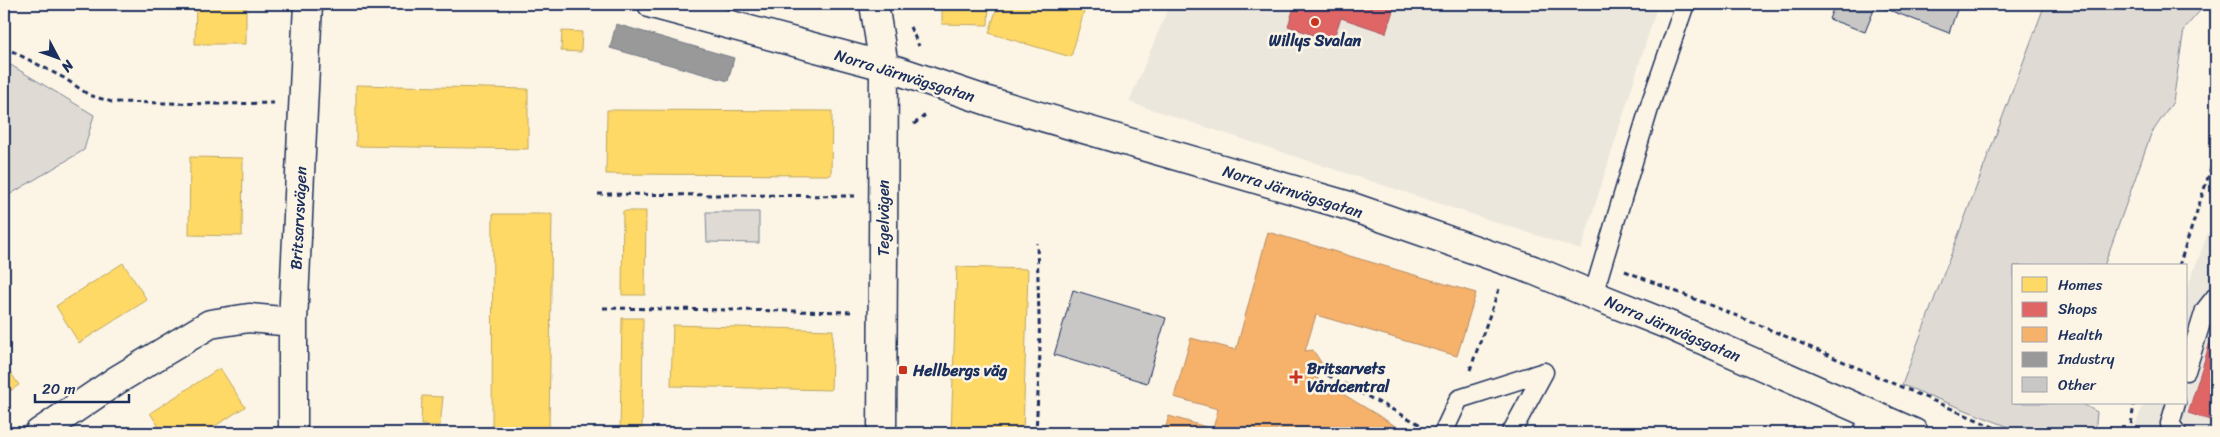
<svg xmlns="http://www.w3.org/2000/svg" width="2220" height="437" viewBox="0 0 2220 437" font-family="Sriracha,sans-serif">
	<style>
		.built { fill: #ece7dc }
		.green { fill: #dfdbd4; stroke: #7d8599 }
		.homes { fill: #ffd966; stroke: #bba664 }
		.shops { fill: #e06666; stroke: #a55664 }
		.health { fill: #f6b26b; stroke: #b48b67 }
		.industry { fill: #999; stroke: #737987 }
		.building { fill: #c8c7c6; stroke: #1b2f5e }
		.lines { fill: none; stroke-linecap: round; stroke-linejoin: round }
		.lane-casing { stroke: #1b2f5e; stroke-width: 21 }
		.street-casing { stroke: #1b2f5e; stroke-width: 31 }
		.secondary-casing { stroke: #1b2f5e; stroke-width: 31 }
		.path { stroke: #1b2f5e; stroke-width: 3; stroke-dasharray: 5 4; stroke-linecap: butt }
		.lane { stroke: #fcf5e5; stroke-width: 18 }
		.street { stroke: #fcf5e5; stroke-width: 28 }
		.secondary { stroke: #fcf5e5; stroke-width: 28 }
		.poi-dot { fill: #c8321e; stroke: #fcf5e5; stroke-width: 2 }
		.labels { text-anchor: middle; stroke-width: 5; stroke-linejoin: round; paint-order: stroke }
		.poi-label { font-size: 16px; font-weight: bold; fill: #1b2f5e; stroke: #fcf5e5; text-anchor: start }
		.street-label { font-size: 16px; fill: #1b2f5e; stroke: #fcf5e5 }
	</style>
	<rect width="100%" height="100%" fill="#fcf5e5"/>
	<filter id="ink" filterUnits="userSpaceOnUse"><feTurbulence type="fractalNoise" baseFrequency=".02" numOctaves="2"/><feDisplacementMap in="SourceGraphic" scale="10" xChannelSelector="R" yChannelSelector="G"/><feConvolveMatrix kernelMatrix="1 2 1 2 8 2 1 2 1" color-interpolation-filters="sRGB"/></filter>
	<g filter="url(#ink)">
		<!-- built -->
		<path class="built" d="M 1170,4 L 1658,4 L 1581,250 L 1129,102 Z
			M 2216,212 L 2216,433 L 2132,433 L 2144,403 L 2186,403 L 2186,291 Z"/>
		<!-- green -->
		<path class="green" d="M 2045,4 L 2206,4 L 2184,29 L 2173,102 L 2151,134 L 2104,266 L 2014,266 L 2014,403 L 2081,403 L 2097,412 L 2095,433 L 2024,433 L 1902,385 Z
			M 4,61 L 94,115 L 84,150 L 4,198 Z
			M 706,212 L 759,212 L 759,243 L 707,242 Z"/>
		<!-- homes -->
		<path class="homes" d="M 196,4 L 246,4 L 246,44 L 195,44 Z
			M 942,4 L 989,4 L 988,25 L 942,24 Z
			M 998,4 L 1086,4 L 1071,57 L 989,33 Z
			M 562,31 L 582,32 L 581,52 L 561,51 Z
			M 356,85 L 528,89 L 528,149 L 356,146 Z
			M 607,110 L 832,111 L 831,175 L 606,174 Z
			M 190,157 L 243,158 L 242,236 L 189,235 Z
			M 623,211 L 646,211 L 645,295 L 622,295 Z
			M 493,214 L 552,214 L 549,433 L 492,433 Z
			M 123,263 L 147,300 L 79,343 L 56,306 Z
			M 957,267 L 1028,269 L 1023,433 L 951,433 Z
			M 622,318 L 643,318 L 642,433 L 620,433 Z
			M 673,325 L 833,330 L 831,390 L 671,386 Z
			M 4,363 L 19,385 L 4,395 Z
			M 220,368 L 245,407 L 204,433 L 163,433 L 150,413 Z
			M 422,396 L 443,397 L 440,426 L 421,425 Z"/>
		<!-- shops -->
		<path class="shops" d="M 1294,4 L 1395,4 L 1386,33 L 1341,18 L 1332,42 L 1288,26 L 1295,4 Z
			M 2216,323 L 2216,422 L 2188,413 Z"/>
		<!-- health -->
		<path class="health" d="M 1268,232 L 1476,293 L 1457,356 L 1316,315 L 1305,351 L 1313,350 L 1324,367 L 1315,377 L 1407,433 L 1287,433 L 1278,428 L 1274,433 L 1164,433 L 1169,416 L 1213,429 L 1218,409 L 1174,397 L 1191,338 L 1236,350 Z"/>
		<!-- industry -->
		<path class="industry" d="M 616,24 L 734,58 L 728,81 L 610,48 Z"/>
		<!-- building -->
		<path class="building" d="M 1835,4 L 1959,4 L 1949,33 L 1876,5 L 1865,32 L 1829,19 Z
			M 1073,290 L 1166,318 L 1147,383 L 1054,355 Z"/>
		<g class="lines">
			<!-- lane casing -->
			<g class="lane-casing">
				<path id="lane" d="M 1593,295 L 1651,102 L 1685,4
					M 2186,371 L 2205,310 L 2216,296
					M 2176,403 L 2170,424 L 2177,433
					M 1443,433 L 1459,399 L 1544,372
					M 1511,433 L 1544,372
					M 1862,433 L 1871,415"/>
			</g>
			<!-- street casing -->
			<g class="street-casing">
				<path id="street" d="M 874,4 L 884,66 L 882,433
					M 39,433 L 117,380 L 210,324 L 249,318 L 293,322
					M 293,433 L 293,322 L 308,4"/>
			</g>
			<!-- secondary casing -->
			<g class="secondary-casing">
				<path id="secondary" d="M 652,4 L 884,66 L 991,102 L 1349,206 L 1533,270 L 1593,295 L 1671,326 L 1914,433"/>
			</g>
			<!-- path -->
			<path class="path" d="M 910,27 L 919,46
				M 4,47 L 64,78 L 89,95 L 112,102 L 218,104 L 274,103
				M 914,124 L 928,113
				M 598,194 L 855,196
				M 2179,266 L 2216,153
				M 1625,271 L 1757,324 L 2007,433
				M 603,308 L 854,312
				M 1470,370 L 1499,289
				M 1320,371 L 1421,425
				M 1036,433 L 1040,353 L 1037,243
				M 2130,433 L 2134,403"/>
			<!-- lane -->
			<use href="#lane" class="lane"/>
			<!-- street -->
			<use href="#street" class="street"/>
			<!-- secondary -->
			<use href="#secondary" class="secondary"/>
		</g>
	</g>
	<!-- markers -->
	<g class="poi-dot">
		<circle cx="1315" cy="22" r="5"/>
		<rect x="898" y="365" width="10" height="10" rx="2.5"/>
		<path d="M1293.5 369.5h5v5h5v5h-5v5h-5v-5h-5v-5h5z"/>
	</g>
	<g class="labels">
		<!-- poi labels -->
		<g class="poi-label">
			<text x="1315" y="46" text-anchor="middle">Willys Svalan</text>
			<text x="1307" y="374">Britsarvets<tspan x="1307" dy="18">Vårdcentral</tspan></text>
			<text x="913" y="376">Hellbergs väg</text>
		</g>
		<!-- street labels -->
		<g class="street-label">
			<text transform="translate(905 75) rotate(17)" y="6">Norra Järnvägsgatan</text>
			<text transform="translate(1293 191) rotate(17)" y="6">Norra Järnvägsgatan</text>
			<text transform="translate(298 218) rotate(-87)" y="6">Britsarvsvägen</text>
			<text transform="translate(883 218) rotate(-90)" y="6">Tegelvägen</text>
			<text transform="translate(1673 328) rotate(23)" y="6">Norra Järnvägsgatan</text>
		</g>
	</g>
	<!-- margin -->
	<rect width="2220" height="437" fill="none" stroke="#fcf5e5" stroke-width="20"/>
	<rect x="10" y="10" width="2200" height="417" fill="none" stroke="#1b2f5e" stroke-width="2" filter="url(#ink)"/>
	<!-- legend -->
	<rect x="2012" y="264" width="175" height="140" fill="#fcf5e5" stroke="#a2a6af"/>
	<rect x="2022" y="277" width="25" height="15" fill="#ffd966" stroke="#a2a6af"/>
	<text x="2058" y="290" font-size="15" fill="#1b2f5e">Homes</text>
	<rect x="2022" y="302" width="25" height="15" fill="#e06666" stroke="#a2a6af"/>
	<text x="2058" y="314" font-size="15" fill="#1b2f5e">Shops</text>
	<rect x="2022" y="327" width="25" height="15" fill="#f6b26b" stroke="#a2a6af"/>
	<text x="2058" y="340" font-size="15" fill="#1b2f5e">Health</text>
	<rect x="2022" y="352" width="25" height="15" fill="#999999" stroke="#a2a6af"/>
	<text x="2058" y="364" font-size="15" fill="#1b2f5e">Industry</text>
	<rect x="2022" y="377" width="25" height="15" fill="#c8c7c6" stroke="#a2a6af"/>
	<text x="2058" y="390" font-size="15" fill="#1b2f5e">Other</text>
	<!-- north arrow -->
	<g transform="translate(58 58) rotate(131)" stroke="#fcf5e5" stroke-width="4" paint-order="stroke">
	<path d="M0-4L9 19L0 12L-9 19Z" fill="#1b2f5e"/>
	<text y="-8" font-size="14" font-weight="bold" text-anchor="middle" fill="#1b2f5e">N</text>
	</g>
	<!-- scale -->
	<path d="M35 394v8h94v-8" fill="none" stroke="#1b2f5e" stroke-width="2.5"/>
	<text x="42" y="394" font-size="15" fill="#1b2f5e" stroke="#fcf5e5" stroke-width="4" paint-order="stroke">20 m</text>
</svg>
